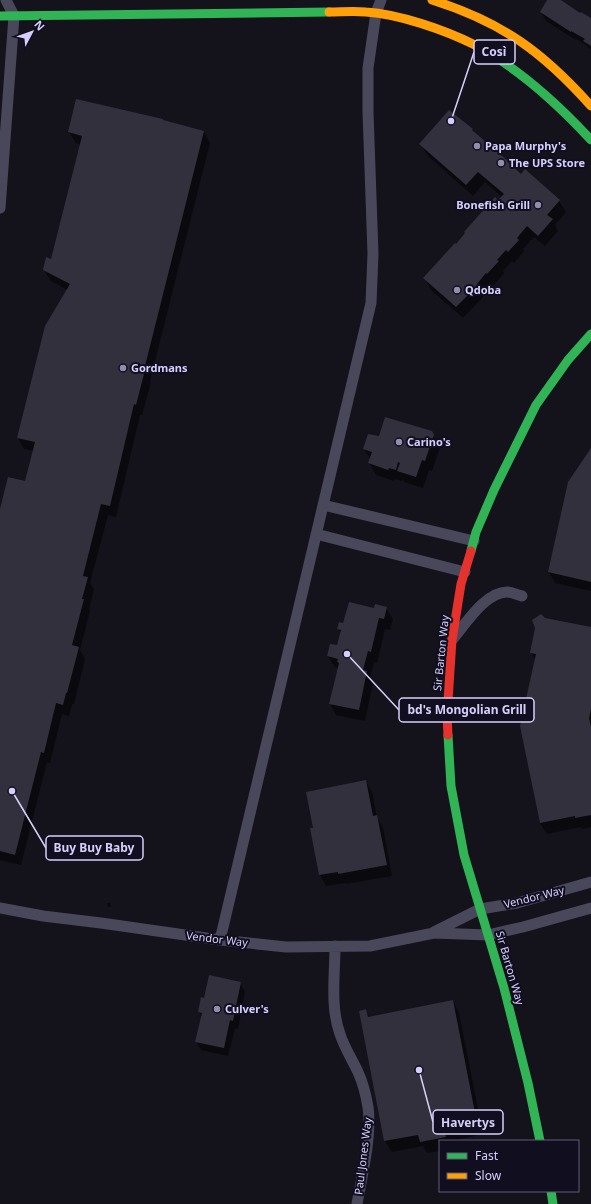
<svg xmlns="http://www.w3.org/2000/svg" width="591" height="1204" viewBox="0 0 591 1204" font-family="'Noto Sans',sans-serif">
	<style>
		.shadow { fill: #0007 }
		.building { fill: #32303d }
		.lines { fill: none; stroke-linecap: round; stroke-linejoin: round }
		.street { stroke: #49485b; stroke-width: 11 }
		.fast { stroke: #30b455; stroke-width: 9 }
		.slow { stroke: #ff9f0a; stroke-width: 9 }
		.jam { stroke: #e5322d; stroke-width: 9 }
		.poi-dot { fill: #918ead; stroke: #110e1f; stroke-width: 1.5 }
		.labels { text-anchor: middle; stroke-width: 4; stroke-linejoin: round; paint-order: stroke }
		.poi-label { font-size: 11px; font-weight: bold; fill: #d5d0fb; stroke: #110e1f; text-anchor: start }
		.street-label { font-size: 11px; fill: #d5d0fb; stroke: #110e1f }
		.leader { fill: none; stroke: #d5d0fb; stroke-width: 1.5 }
		.callout-dot { fill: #d5d0fb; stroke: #110e1f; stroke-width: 1.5 }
		.callout { fill: #110e1f; stroke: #d5d0fb; stroke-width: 1.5 }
		.callout-label { font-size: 12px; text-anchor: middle; font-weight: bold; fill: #d5d0fb }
	</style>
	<rect width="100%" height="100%" fill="#14121b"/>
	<!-- shadow -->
	<path class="shadow" d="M 548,0 L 559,0 L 568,7 L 591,19 L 591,50 L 587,46 L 576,39 L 576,40 L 546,21 L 541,12 Z
		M 449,112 L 473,130 L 475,133 L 507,160 L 509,164 L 521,175 L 525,171 L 559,201 L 566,212 L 555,225 L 558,231 L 545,246 L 534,237 L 523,249 L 524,251 L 514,263 L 512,261 L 503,271 L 504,273 L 494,285 L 493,284 L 483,296 L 483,297 L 463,318 L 431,290 L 425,278 L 502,197 L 485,182 L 473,196 L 427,155 L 421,144 Z
		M 164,122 L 204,132 L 210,143 L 150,381 L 151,382 L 142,415 L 140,415 L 116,517 L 108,515 L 90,583 L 94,589 L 89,609 L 90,611 L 80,650 L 85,659 L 74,704 L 72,704 L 69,716 L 62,714 L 50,763 L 47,762 L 21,865 L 0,860 L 0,513 L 26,482 L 34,451 L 24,449 L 18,438 L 67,290 L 51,281 L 44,270 L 52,260 L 81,145 L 76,143 L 69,132 Z
		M 431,432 L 440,448 L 432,471 L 429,470 L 423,488 L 404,482 L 403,479 L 402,481 L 395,479 L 394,481 L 376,475 L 369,463 L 371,460 L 364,449 L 379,437 Z
		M 591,450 L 591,591 L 555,583 L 549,572 Z
		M 386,608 L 393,619 L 390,630 L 385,629 L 377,663 L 374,662 L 370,678 L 373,683 L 365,721 L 336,715 L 330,704 L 339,668 L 335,667 L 328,656 L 338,647 L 341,633 L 339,629 L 344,624 L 374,609 Z
		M 544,619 L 591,628 L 591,827 L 582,829 L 581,827 L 547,834 L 540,823 L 535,660 L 531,653 Z
		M 366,781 L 372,792 L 377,817 L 383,828 L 392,876 L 345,884 L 345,883 L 326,886 L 320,875 L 311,829 L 315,828 Z
		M 107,903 L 110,903 L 111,907 L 108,907 Z
		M 240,983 L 245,992 L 238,1029 L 235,1028 L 228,1056 L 201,1050 L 196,1041 L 202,1017 L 199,1012 L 205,999 Z
		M 453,1001 L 459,1013 L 483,1134 L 452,1141 L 440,1141 L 440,1151 L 427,1153 L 423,1146 L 392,1152 L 385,1141 L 366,1010 L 370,1018 Z"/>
	<!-- building -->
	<path class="building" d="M 547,0 L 561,0 L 580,13 L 581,12 L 591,18 L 591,46 L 583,41 L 585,39 L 571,31 L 571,32 L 540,12 Z
		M 76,99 L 163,119 L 163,120 L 204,131 L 144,370 L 145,370 L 136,405 L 134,404 L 110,506 L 101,504 L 83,576 L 88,577 L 82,599 L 84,599 L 72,645 L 79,647 L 67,693 L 66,693 L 63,705 L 56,703 L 44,753 L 41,752 L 15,855 L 0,851 L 0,509 L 8,477 L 25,481 L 35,442 L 17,438 L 45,326 L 70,284 L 43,270 L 46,257 L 51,259 L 82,136 L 68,132 Z
		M 449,110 L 473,129 L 472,130 L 507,160 L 507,161 L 521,174 L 525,169 L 560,200 L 547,215 L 553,219 L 538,236 L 527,226 L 517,238 L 519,240 L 508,252 L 506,250 L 497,260 L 499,261 L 487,274 L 486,273 L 477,284 L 478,285 L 456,307 L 423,278 L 455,243 L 456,244 L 465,233 L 464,232 L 495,197 L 498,200 L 504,194 L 478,172 L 466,185 L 419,144 Z
		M 385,417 L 432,431 L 434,435 L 425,461 L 422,460 L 416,477 L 397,471 L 400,463 L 398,462 L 396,470 L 389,468 L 388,470 L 368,463 L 372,452 L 363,449 L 368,434 L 379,436 Z
		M 591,448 L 591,582 L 548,572 L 568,482 Z
		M 349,602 L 374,608 L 375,604 L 387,607 L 384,619 L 379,618 L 371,652 L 368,651 L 363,670 L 367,671 L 359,710 L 329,704 L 339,663 L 337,662 L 338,659 L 327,656 L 330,644 L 337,645 L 341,630 L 337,629 L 339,622 L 343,623 Z
		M 541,614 L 545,618 L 591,627 L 591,709 L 589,718 L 591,727 L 591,815 L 575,818 L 575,816 L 540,823 L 520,726 L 536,654 L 530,653 L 535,628 L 532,620 Z
		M 366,780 L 373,816 L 377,815 L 387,865 L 338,874 L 338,872 L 319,875 L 310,828 L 313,828 L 306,792 Z
		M 209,975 L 241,982 L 233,1021 L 230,1020 L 224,1048 L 195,1042 L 202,1013 L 198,1012 L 201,997 L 204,998 Z
		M 453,1000 L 477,1123 L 444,1130 L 446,1137 L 420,1142 L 418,1135 L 384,1141 L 359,1011 L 366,1009 L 368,1017 Z"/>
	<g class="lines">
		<!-- street -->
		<path class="street" d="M 0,208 L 14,16 L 6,0
			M 323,505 L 474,541
			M 316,534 L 465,572
			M 452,640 C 465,625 485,592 507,592 C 512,592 517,595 522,596
			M 0,908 L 43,916 L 101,923 L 220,940 L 286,947 L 370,946 L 434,933 L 488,935 L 523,927 L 591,908
			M 434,932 L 480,909 L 517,903 L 591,882
			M 220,940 L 371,303 L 373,254 L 368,112 L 368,68 L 376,13 L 381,0
			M 335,946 C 335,974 330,1007 340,1034 C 344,1047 352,1059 358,1072 C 363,1083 366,1095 368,1107 C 372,1134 362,1176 357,1204"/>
		<!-- fast -->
		<path class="fast" d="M 0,16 L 329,12
			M 475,45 C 520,69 557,103 591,140
			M 471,551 L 476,532 L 494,490 L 536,405 L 568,360 L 591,334
			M 448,735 L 451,786 L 464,855 L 504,988 L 528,1083 L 540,1141
			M 551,1191 L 553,1204"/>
		<!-- slow -->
		<path class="slow" d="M 432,0 C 502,22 543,52 591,106
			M 329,12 C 341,12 354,11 366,12 C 399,14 445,30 475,45"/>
		<!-- jam -->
		<path class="jam" d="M 448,735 L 447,716 L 452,640 L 461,584 L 471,551"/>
	</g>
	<!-- markers -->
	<g class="poi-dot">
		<circle cx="477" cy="146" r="4"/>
		<circle cx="501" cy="163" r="4"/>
		<circle cx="538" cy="205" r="4"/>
		<circle cx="457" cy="290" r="4"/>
		<circle cx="123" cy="368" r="4"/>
		<circle cx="399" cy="442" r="4"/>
		<circle cx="217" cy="1009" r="4"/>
	</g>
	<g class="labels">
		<!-- poi labels -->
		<g class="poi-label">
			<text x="485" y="150">Papa Murphy's</text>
			<text x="509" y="167">The UPS Store</text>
			<text x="530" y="209" text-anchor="end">Bonefish Grill</text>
			<text x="465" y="294">Qdoba</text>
			<text x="131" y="372">Gordmans</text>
			<text x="407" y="446">Carino's</text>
			<text x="225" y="1013">Culver's</text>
		</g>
		<!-- street labels -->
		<g class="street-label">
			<text transform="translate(441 653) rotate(-84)" y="4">Sir Barton Way</text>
			<text transform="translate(534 897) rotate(-14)" y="4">Vendor Way</text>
			<text transform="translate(217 939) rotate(7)" y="4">Vendor Way</text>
			<text transform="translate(510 968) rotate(74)" y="4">Sir Barton Way</text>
			<text transform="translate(363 1156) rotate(-83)" y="4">Paul Jones Way</text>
		</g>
	</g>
	<!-- callouts -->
	<path class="leader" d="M451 121L474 52M347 654L399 710M12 791L46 848M419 1070L433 1122"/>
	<g class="callout-dot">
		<circle cx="451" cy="121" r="4"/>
		<circle cx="347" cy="654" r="4"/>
		<circle cx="12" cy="791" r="4"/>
		<circle cx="419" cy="1070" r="4"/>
	</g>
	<g class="callout">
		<rect x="474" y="40" width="41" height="24" rx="4"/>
		<rect x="399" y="698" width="135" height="24" rx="4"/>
		<rect x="46" y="836" width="97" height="24" rx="4"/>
		<rect x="433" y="1110" width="70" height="24" rx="4"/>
	</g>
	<g class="callout-label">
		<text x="494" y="56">Così</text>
		<text x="467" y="714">bd's Mongolian Grill</text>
		<text x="94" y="852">Buy Buy Baby</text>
		<text x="468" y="1127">Havertys</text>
	</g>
	<!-- legend -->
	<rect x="439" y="1140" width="140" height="52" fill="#110e1f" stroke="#5f5c77"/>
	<rect x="447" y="1153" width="20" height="6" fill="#30b455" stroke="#5f5c77"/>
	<text x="475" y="1160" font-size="12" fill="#d5d0fb">Fast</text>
	<rect x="447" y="1173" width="20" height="6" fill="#ff9f0a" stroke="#5f5c77"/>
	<text x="475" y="1180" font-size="12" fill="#d5d0fb">Slow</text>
	<!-- north arrow -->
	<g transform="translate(32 32) rotate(49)" stroke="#110e1f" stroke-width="3" paint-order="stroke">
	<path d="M0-3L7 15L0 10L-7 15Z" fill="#d5d0fb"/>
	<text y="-6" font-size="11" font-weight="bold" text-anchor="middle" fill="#d5d0fb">N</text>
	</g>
</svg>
